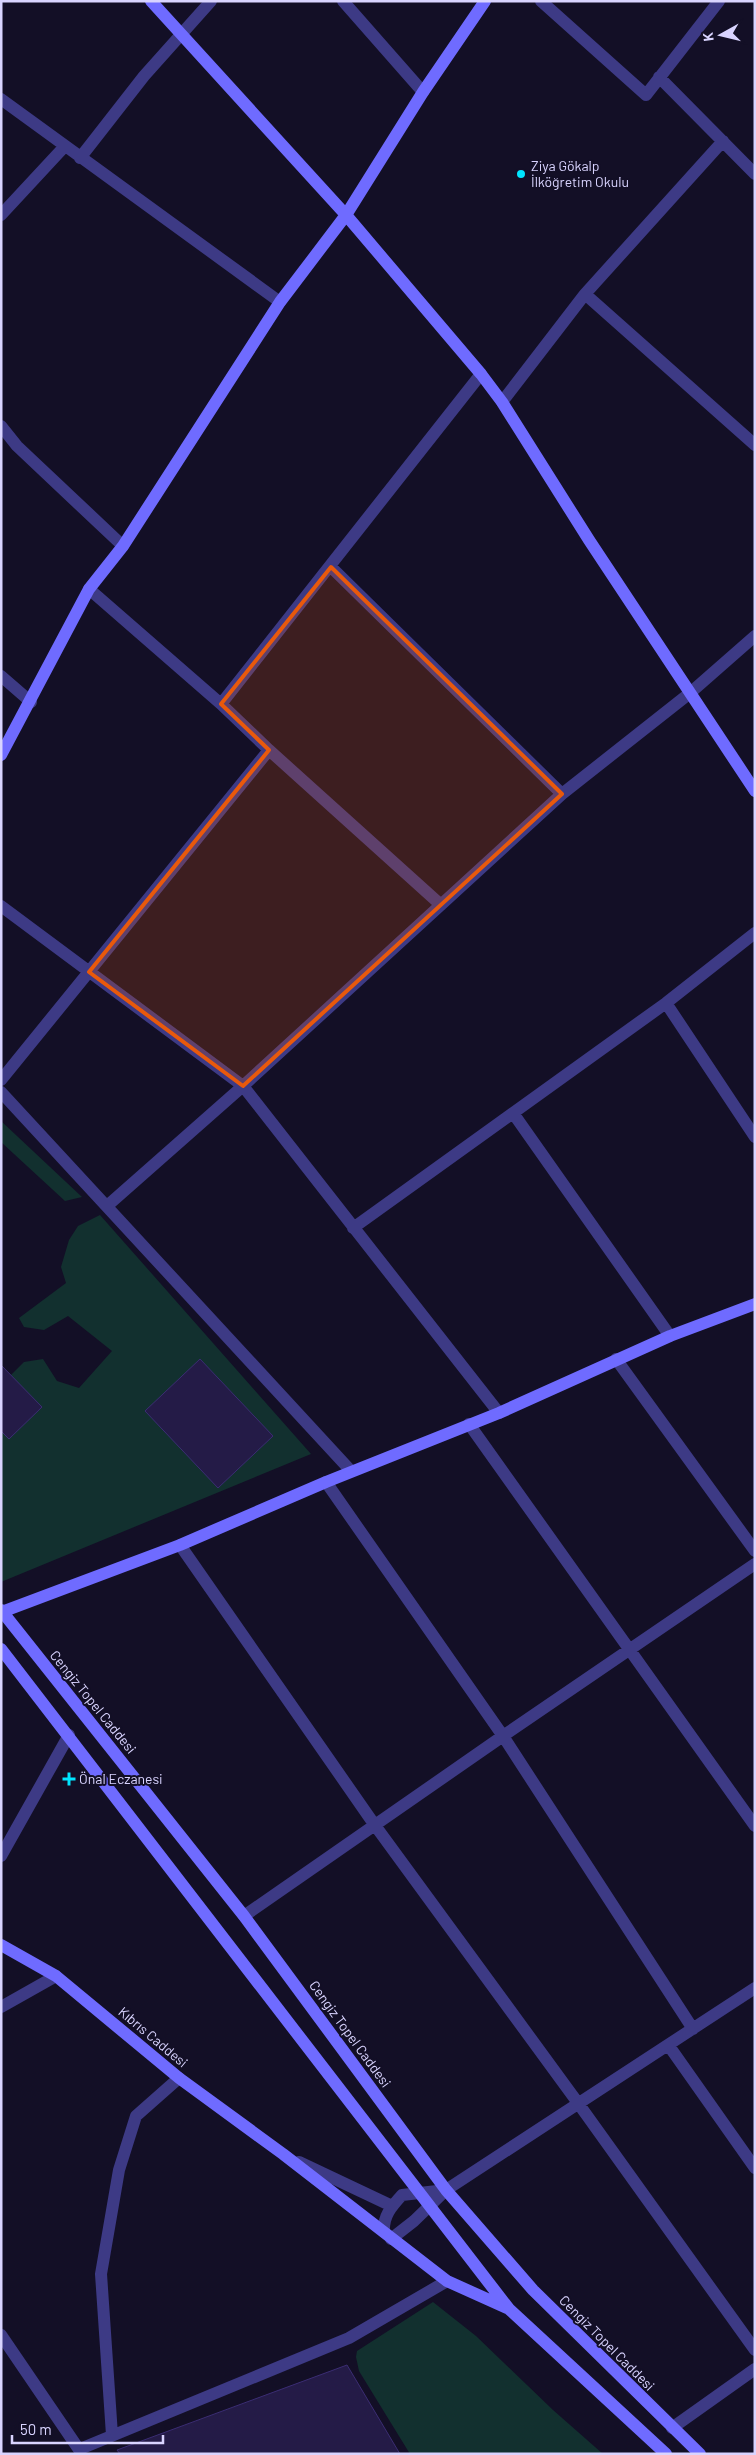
<svg xmlns="http://www.w3.org/2000/svg" width="756" height="2455" viewBox="0 0 756 2455" font-family="Barlow,sans-serif">
	<style>
		.green { fill: #12302f }
		.building { fill: #241b47; stroke: #3b2d73 }
		.lines { fill: none; stroke-linecap: round; stroke-linejoin: round }
		.street { stroke: #3d3a85; stroke-width: 12 }
		.secondary { stroke: #6f6bff; stroke-width: 12 }
		.marked { fill: #e8590c; fill-opacity: 0.2; stroke: #e8590c; stroke-width: 4; stroke-linejoin: round }
		.poi-dot { fill: #00e5ff; stroke: #130f26; stroke-width: 2 }
		.labels { text-anchor: middle; stroke-width: 4; stroke-linejoin: round; paint-order: stroke }
		.poi-label { font-size: 14px; fill: #d9d4ff; stroke: #130f26; text-anchor: start }
		.street-label { font-size: 14px; fill: #d9d4ff; stroke: #130f26 }
	</style>
	<rect width="100%" height="100%" fill="#130f26"/>
	<!-- green -->
	<path class="green" d="M 1,1121 L 82,1197 L 65,1201 L 1,1142 Z
		M 100,1215 L 311,1454 L 1,1582 L 1,1385 L 24,1362 L 43,1359 L 57,1381 L 79,1388 L 112,1351 L 68,1316 L 44,1330 L 24,1327 L 19,1318 L 66,1283 L 61,1267 L 69,1240 L 78,1226 Z
		M 433,2302 L 476,2336 L 553,2410 L 603,2454 L 410,2454 L 359,2371 L 356,2357 L 357,2351 Z"/>
	<!-- building -->
	<path class="building" d="M 200,1359 L 273,1436 L 218,1488 L 145,1411 Z
		M 1,1365 L 42,1407 L 9,1439 L 1,1431 Z
		M 347,2365 L 400,2454 L 120,2454 L 117,2450 Z"/>
	<g class="lines">
		<!-- street -->
		<path class="street" d="M 343,1 L 423,92
			M 541,1 L 646,95 L 719,1
			M 659,77 L 755,174
			M 1,99 L 280,302
			M 80,158 L 144,76 L 211,1
			M 1,215 L 65,146
			M 585,294 L 755,445
			M 502,402 L 585,294 L 723,141
			M 1,426 L 17,446 L 123,546
			M 331,567 L 562,794
			M 89,589 L 221,704 L 269,750 L 441,905
			M 1,676 L 31,702
			M 221,704 L 481,374
			M 1,906 L 243,1086 L 499,1413
			M 666,1003 L 755,1137
			M 1,1080 L 269,750
			M 1,1092 L 351,1471
			M 513,1113 L 670,1336
			M 107,1206 L 243,1086 L 562,794 L 690,693 L 755,636
			M 353,1228 L 666,1003 L 755,933
			M 616,1359 L 755,1551
			M 469,1424 L 755,1826
			M 326,1482 L 503,1736 L 693,2029
			M 180,1545 L 374,1824 L 578,2103 L 755,2350
			M 1,1856 L 69,1735
			M 244,1916 L 503,1736 L 755,1564
			M 1,2007 L 56,1976
			M 669,2046 L 755,2168
			M 299,2162 L 392,2206
			M 384,2232 C 383,2216 391,2207 402,2195 L 446,2190
			M 391,2239 L 414,2221 L 446,2190 L 755,1988
			M 1,2335 L 82,2454
			M 672,2428 L 755,2369
			M 112,2435 L 101,2274 L 119,2170 L 136,2116 L 179,2078
			M 80,2449 L 349,2338 L 447,2281"/>
		<!-- secondary -->
		<path class="secondary" d="M 151,1 L 346,215 L 481,374 L 502,402 L 589,540 L 755,791
			M 1,755 L 89,589 L 123,546 L 280,302 L 346,215 L 423,92 L 485,1
			M 1,1610 L 244,1916 L 446,2190 L 533,2290 L 700,2454
			M 2,1612 L 180,1545 L 326,1482 L 499,1413 L 670,1336 L 755,1304
			M 1,1649 L 509,2309 L 666,2454
			M 1,1945 L 56,1976 L 179,2078 L 283,2154 L 447,2281 L 507,2308"/>
	</g>
	<!-- marked area -->
	<path class="marked" d="M 331,567 L 562,794 L 243,1086 L 89,972 L 269,750 L 221,704 Z"/>
	<!-- markers -->
	<g class="poi-dot">
		<circle cx="521" cy="174" r="5"/>
		<path d="M66.5 1771.5h5v5h5v5h-5v5h-5v-5h-5v-5h5z"/>
	</g>
	<g class="labels">
		<!-- poi labels -->
		<g class="poi-label">
			<text x="531" y="171">Ziya Gökalp<tspan x="531" dy="16">İlköğretim Okulu</tspan></text>
			<text x="79" y="1784">Önal Eczanesi</text>
		</g>
		<!-- street labels -->
		<g class="street-label">
			<text transform="translate(93 1702) rotate(51)" y="5">Cengiz Topel Caddesi</text>
			<text transform="translate(350 2034) rotate(54)" y="5">Cengiz Topel Caddesi</text>
			<text transform="translate(153 2037) rotate(40)" y="5">Kıbrıs Caddesi</text>
			<text transform="translate(607 2343) rotate(45)" y="5">Cengiz Topel Caddesi</text>
		</g>
	</g>
	<!-- border -->
	<rect width="756" height="2455" fill="none" stroke="#d9d4ff" stroke-width="5"/>
	<!-- north arrow -->
	<g transform="translate(721 35) rotate(262)" stroke="#130f26" stroke-width="4" paint-order="stroke">
	<path d="M0-4L9 19L0 12L-9 19Z" fill="#d9d4ff"/>
	<text y="-8" font-size="14" font-weight="bold" text-anchor="middle" fill="#d9d4ff">K</text>
	</g>
	<!-- scale -->
	<path d="M12 2435v8h151v-8" fill="none" stroke="#d9d4ff" stroke-width="2.5"/>
	<text x="20" y="2435" font-size="15" fill="#d9d4ff" stroke="#130f26" stroke-width="4" paint-order="stroke">50 m</text>
</svg>
